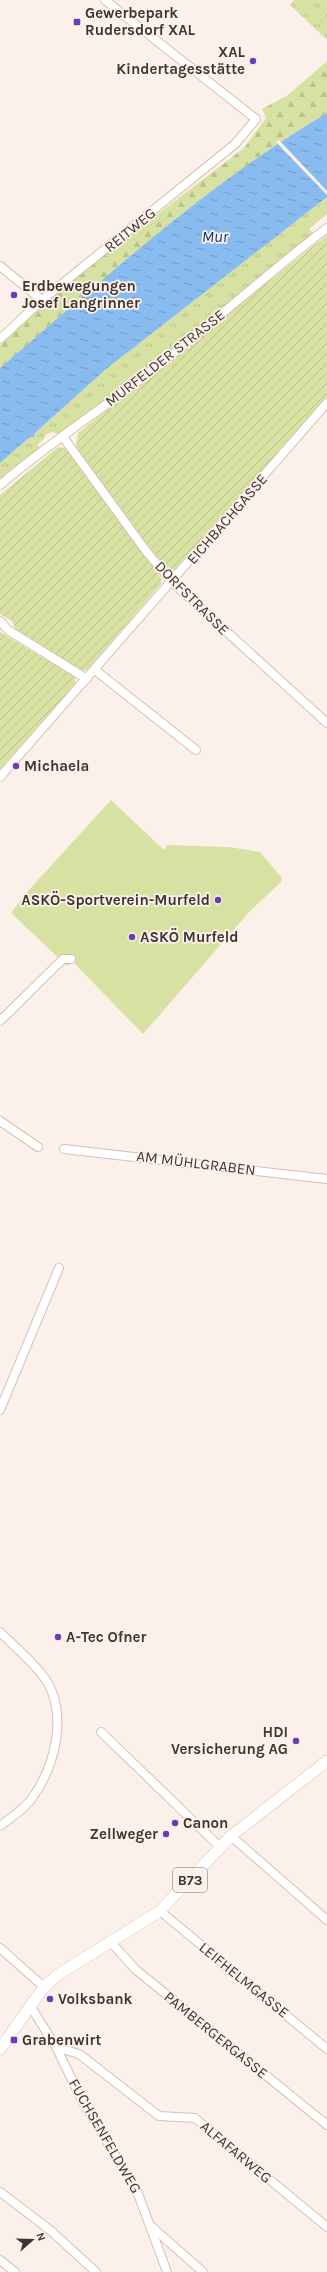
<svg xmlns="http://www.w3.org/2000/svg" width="327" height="2272" viewBox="0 0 327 2272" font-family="Karla,sans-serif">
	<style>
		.grass { fill: url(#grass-tufts) }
		.forest { fill: url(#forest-firs) }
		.park { fill: #d7e2a2 }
		.garden { fill: url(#garden-furrows) }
		.water { fill: url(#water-ripples) }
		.pier { fill: #fcf1ea }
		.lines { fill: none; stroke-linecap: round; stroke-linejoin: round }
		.minor-casing { stroke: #dabfad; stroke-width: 10 }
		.major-casing { stroke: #dabfad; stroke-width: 12 }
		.minor { stroke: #fff; stroke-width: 8 }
		.major { stroke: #fff; stroke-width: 11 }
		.poi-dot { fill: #6a3db5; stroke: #fcf1ea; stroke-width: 1.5 }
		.labels { text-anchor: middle; stroke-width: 3.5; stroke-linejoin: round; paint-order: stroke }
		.shield { fill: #fcf1ea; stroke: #786d66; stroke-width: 1 }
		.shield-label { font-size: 14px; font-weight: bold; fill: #40352e }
		.poi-label { font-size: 15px; font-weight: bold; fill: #40352e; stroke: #fcf1ea; text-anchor: start }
		.street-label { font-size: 15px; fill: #40352e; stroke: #fcf1ea }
		.water-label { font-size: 16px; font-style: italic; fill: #003d6c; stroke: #fcf1ea }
	</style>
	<defs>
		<pattern id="grass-tufts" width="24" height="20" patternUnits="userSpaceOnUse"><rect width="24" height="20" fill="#d7e2a2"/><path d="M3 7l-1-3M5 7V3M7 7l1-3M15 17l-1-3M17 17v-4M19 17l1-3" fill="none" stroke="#bac28c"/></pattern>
		<pattern id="forest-firs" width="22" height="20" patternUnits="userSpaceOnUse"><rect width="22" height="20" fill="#d7e2a2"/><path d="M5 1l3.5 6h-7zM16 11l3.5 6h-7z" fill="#bac28c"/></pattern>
		<pattern id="garden-furrows" width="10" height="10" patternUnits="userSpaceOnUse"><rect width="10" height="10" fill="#d7e2a2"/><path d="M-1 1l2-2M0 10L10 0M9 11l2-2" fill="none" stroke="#bac28c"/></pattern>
		<pattern id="water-ripples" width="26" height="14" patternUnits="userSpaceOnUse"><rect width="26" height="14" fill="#88bcf0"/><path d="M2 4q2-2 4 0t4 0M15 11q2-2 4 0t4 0" fill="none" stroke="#719ac3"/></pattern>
	</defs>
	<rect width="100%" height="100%" fill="#fcf1ea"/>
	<!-- grass -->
	<path class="grass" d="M 294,0 L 327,0 L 327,40 L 290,5 Z
		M 327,197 L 327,214 L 309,229 L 313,233 L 172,351 L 60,434 L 52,432 L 45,435 L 44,439 L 38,444 L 40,449 L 0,481 L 0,463 L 30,437 L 34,437 L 35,433 L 105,370 Z"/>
	<!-- forest -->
	<path class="forest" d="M 327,61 L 327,113 C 207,184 105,278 0,368 L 0,345 L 70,281 L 244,148 L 266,118 L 262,109 L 288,95 Z"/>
	<!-- park -->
	<path class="park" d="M 111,800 L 164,850 L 167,845 L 229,847 L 260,852 L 282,878 L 281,882 L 250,911 L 143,1034 L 73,962 L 67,966 L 11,913 L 27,892 Z"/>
	<!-- garden -->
	<path class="garden" d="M 327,235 L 327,397 L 174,570 L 167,569 L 128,520 L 76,447 L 78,433 Z
		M 58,447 L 65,448 L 161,578 L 161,584 L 87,670 L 81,670 L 16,631 L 12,621 L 0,614 L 0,495 Z
		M 0,632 L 75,677 L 76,683 L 0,769 Z"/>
	<!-- water -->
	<path class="water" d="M 327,113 L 327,197 L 105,370 L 35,433 L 34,437 L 30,437 L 0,463 L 0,368 C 105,278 207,184 327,113 Z"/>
	<!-- pier -->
	<path class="pier" d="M 279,140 L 327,191 L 327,195 L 276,142 Z"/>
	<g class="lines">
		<!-- minor casing -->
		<g class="minor-casing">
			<path id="minor" d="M 0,266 L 42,300
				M 0,339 L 42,300 L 235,144 L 256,119 L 105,0
				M 63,437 L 146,551 L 172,582 L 327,723
				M 0,485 C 49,443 104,408 155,368 C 213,323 268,273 327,228
				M 0,621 L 8,630 L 87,679
				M 95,670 L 196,750
				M 0,777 L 327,403
				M 0,1021 L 63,959 L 71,959
				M 0,1121 L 38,1147
				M 64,1149 L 327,1179
				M 0,1410 L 59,1268
				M 0,1632 C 14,1646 31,1660 43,1676 C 70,1712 55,1768 30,1801 C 22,1810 10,1819 0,1826
				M 101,1732 L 220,1847
				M 231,1836 L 327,1920
				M 160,1911 L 327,2049
				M 110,1941 L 135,1969 L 327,2125
				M 0,1948 L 44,1987
				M 31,2007 L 56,2047 L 84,2104 L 137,2191 L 167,2272
				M 56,2047 L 79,2054 L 159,2116 L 195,2118 L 327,2227
				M 0,2192 L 50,2230 L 96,2272
				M 152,2227 L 203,2272
				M 0,2260 L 15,2272"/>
		</g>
		<!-- major casing -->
		<g class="major-casing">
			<path id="major" d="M 0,2049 L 44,1987 L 59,1974 L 160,1911 L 231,1836 L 327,1761"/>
		</g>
		<!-- minor -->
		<use href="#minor" class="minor"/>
		<!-- major -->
		<use href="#major" class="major"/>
	</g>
	<!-- markers -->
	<g class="poi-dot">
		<rect x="73" y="18" width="8" height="8" rx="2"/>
		<circle cx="253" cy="61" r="4"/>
		<circle cx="14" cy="295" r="4"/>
		<circle cx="16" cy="766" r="4"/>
		<circle cx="218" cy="900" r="4"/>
		<circle cx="132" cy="937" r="4"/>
		<circle cx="58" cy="1637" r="4"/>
		<circle cx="296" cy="1741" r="4"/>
		<circle cx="175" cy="1823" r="4"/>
		<circle cx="166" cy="1834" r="4"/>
		<circle cx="50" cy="1999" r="4"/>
		<rect x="10" y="2036" width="8" height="8" rx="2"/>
	</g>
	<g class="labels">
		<!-- shield labels -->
		<rect class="shield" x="173" y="1868" width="34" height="24" rx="3"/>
		<g class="shield-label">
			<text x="190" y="1885">B73</text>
		</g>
		<!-- poi labels -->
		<g class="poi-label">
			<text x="85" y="18">Gewerbepark<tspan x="85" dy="17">Rudersdorf XAL</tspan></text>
			<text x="245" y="57" text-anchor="end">XAL<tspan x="245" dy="17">Kindertagesstätte</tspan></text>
			<text x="22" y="291">Erdbewegungen<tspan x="22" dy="17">Josef Langrinner</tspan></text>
			<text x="24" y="771">Michaela</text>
			<text x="210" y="905" text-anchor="end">ASKÖ-Sportverein-Murfeld</text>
			<text x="140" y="942">ASKÖ Murfeld</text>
			<text x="66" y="1642">A-Tec Ofner</text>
			<text x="288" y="1737" text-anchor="end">HDI<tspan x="288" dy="17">Versicherung AG</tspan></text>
			<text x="183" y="1828">Canon</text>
			<text x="158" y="1839" text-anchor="end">Zellweger</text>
			<text x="58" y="2004">Volksbank</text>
			<text x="22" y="2045">Grabenwirt</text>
		</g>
		<!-- street labels -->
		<g class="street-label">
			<text transform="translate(130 230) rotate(-39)" y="5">REITWEG</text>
			<text transform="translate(165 358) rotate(-38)" y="5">MURFELDER STRASSE</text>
			<text transform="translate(227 519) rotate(-49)" y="5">EICHBACHGASSE</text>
			<text transform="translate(192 598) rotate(45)" y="5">DORFSTRASSE</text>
			<text transform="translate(196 1163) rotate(7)" y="5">AM MÜHLGRABEN</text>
			<text transform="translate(244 1980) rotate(39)" y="5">LEIFHELMGASSE</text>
			<text transform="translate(216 2035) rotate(39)" y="5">PAMBERGERGASSE</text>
			<text transform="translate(105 2136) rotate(60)" y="5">FUCHSENFELDWEG</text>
			<text transform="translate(236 2152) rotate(40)" y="5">ALFAFARWEG</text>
		</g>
		<!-- water labels -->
		<g class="water-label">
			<text x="215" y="242">Mur</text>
		</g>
	</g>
	<!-- north arrow -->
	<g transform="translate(32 2240) rotate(70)" stroke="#fcf1ea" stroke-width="3" paint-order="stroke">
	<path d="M0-3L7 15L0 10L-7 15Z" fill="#40352e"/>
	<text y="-6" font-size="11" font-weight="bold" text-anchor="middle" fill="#40352e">N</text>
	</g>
</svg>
